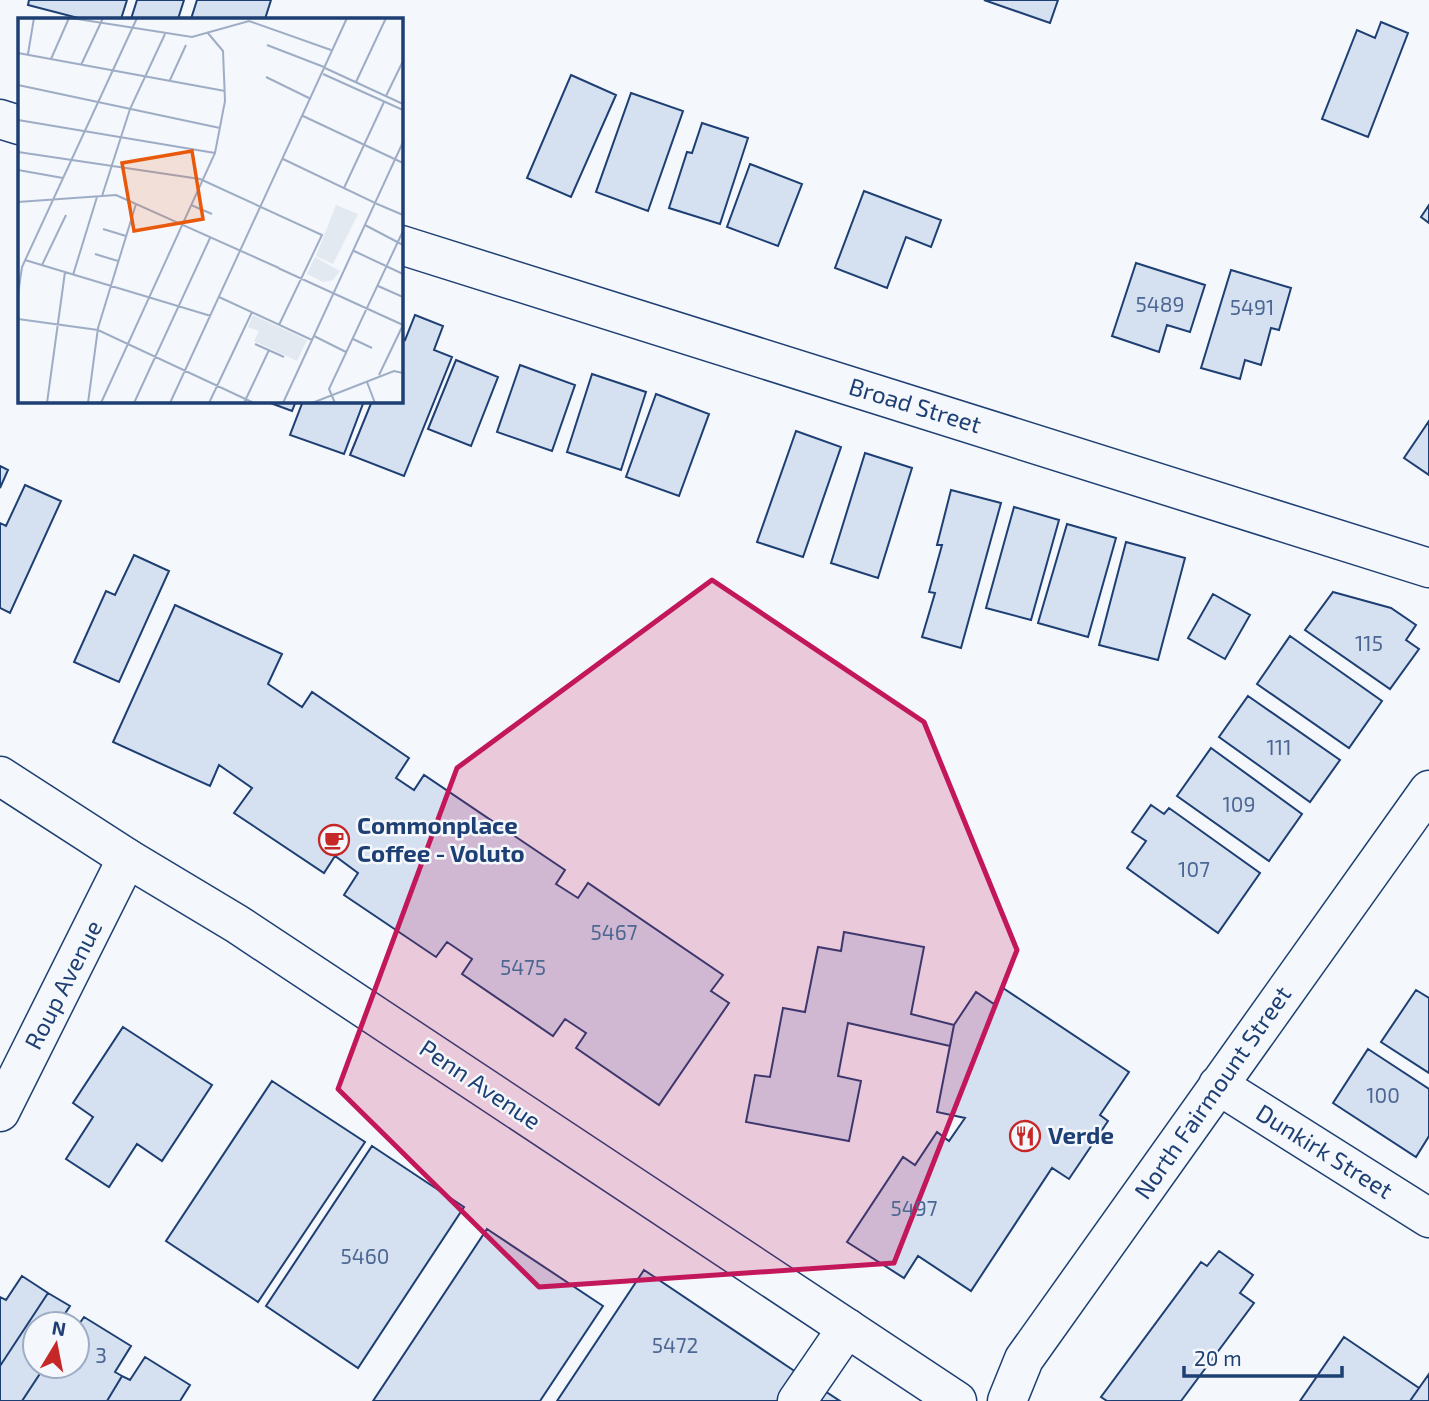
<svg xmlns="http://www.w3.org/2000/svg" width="1429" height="1401" viewBox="0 0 1429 1401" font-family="'Exo 2',sans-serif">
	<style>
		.building { fill: #d5e0f0; stroke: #1d3f73; stroke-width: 2 }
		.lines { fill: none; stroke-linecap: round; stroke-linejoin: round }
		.minor-casing { stroke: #1d3f73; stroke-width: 41 }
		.major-casing { stroke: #1d3f73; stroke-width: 41 }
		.minor { stroke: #f4f7fb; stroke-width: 38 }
		.major { stroke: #f4f7fb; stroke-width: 38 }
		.marked { fill: #c2185b; fill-opacity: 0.2; stroke: #c2185b; stroke-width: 5; stroke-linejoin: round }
		.labels { text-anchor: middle; stroke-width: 5; stroke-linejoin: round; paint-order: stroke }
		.number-label { font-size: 21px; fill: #4b6792 }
		.street-label { font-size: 24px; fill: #1d3f73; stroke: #f4f7fb }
		.poi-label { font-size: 24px; font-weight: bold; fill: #1d3f73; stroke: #f4f7fb; text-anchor: start }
		.inset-road { fill: none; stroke: #9eadc5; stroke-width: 2 }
		.view { fill: #e8590c; fill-opacity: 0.15; stroke: #e8590c; stroke-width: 3.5 }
		.inset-edge { fill: none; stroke: #1d3f73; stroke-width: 3.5 }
	</style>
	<rect width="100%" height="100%" fill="#f4f7fb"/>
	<!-- building -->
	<path class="building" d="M 29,0 L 127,0 L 121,19 L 82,19 L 28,5 Z
		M 137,0 L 184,0 L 178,19 L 131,19 Z
		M 197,0 L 271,0 L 265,19 L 191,19 Z
		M 984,0 L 1058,0 L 1050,23 Z
		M 1381,22 L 1408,33 L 1368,137 L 1322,119 L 1357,30 L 1375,38 Z
		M 571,75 L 616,95 L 571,197 L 527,178 Z
		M 631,93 L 683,111 L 648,211 L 596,192 Z
		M 702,123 L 748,138 L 720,224 L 669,208 L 687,152 L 692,153 Z
		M 750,164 L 802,184 L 778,246 L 727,227 Z
		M 864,191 L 941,220 L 931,247 L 906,237 L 887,288 L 835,268 Z
		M 1429,205 L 1429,223 L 1421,217 Z
		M 1136,263 L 1205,285 L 1190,332 L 1167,325 L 1159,352 L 1112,336 Z
		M 1231,270 L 1291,288 L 1279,330 L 1271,328 L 1261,365 L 1245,360 L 1240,379 L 1201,368 Z
		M 415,315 L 443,326 L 434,350 L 452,357 L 404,476 L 350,455 L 372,401 L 401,401 L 401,338 L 405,340 Z
		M 456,360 L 498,377 L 471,446 L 428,429 Z
		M 520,365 L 575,385 L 552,451 L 497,432 Z
		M 592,374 L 646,392 L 621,470 L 567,452 Z
		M 656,394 L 709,414 L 679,496 L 626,477 Z
		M 265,401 L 296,401 L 292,411 Z
		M 303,401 L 364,401 L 344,454 L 290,435 Z
		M 1429,421 L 1429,475 L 1404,458 Z
		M 796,431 L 841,447 L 803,557 L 757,542 Z
		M 865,453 L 912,468 L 878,578 L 831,563 Z
		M 0,466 L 8,470 L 0,488 Z
		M 25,485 L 61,501 L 10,613 L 0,608 L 0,523 L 6,526 Z
		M 951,490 L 1001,503 L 961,648 L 922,637 L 935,593 L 929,592 L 942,545 L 937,545 Z
		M 1014,507 L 1059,520 L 1031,620 L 986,608 Z
		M 1067,524 L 1116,538 L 1088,637 L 1038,623 Z
		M 1126,542 L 1185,558 L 1158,660 L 1099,645 Z
		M 134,555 L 169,571 L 119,682 L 74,662 L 106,591 L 115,595 Z
		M 1333,592 L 1391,608 L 1416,625 L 1406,640 L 1419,649 L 1390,689 L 1305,630 Z
		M 1213,594 L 1250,615 L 1225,659 L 1188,638 Z
		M 175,605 L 282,654 L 268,684 L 302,707 L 312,692 L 409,758 L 396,778 L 414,790 L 424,775 L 565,870 L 556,884 L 578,898 L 588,883 L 723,975 L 711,991 L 729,1003 L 659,1105 L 576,1048 L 586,1033 L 565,1019 L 553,1036 L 462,974 L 472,959 L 447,942 L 436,957 L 344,895 L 358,873 L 335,856 L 324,873 L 234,813 L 252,788 L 219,765 L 210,786 L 113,742 Z
		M 1290,636 L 1382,701 L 1349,748 L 1257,684 Z
		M 1248,696 L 1340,760 L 1310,802 L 1219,737 Z
		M 1211,748 L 1302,814 L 1269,861 L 1177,796 Z
		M 1151,805 L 1164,814 L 1169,808 L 1260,873 L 1218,933 L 1127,868 L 1146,841 L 1132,832 Z
		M 844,932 L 924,947 L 911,1014 L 954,1025 L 950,1046 L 848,1023 L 838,1076 L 861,1081 L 849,1141 L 746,1122 L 755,1075 L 770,1077 L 783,1008 L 805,1012 L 818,947 L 841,951 Z
		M 1003,988 L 1129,1072 L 1100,1115 L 1108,1121 L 1069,1179 L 1052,1168 L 971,1291 L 918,1256 L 904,1278 L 847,1242 L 903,1157 L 915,1165 L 937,1132 L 949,1141 L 965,1118 L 937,1112 L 954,1025 L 976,992 L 994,1004 Z
		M 1416,990 L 1429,998 L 1429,1073 L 1381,1042 Z
		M 123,1027 L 212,1085 L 162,1161 L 137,1144 L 109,1187 L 66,1159 L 93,1117 L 73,1103 Z
		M 1368,1049 L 1429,1089 L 1429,1136 L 1416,1157 L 1333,1103 Z
		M 272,1081 L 365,1142 L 258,1302 L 166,1241 Z
		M 372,1146 L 464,1207 L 358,1368 L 266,1306 Z
		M 487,1229 L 603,1306 L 540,1401 L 373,1401 Z
		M 1219,1251 L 1253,1275 L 1240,1293 L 1254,1303 L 1181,1401 L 1107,1401 L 1101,1397 L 1201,1262 L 1207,1266 Z
		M 644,1270 L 796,1372 L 840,1401 L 557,1401 Z
		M 22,1276 L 48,1293 L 0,1366 L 0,1297 L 6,1300 Z
		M 48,1293 L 70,1306 L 58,1324 L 35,1324 L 35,1366 L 45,1366 L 22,1401 L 0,1401 L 0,1366 Z
		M 84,1317 L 131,1346 L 115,1372 L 122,1376 L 107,1401 L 22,1401 L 45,1366 L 77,1366 L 77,1327 Z
		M 1344,1337 L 1419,1388 L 1410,1401 L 1300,1401 Z
		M 145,1357 L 190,1385 L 180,1401 L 107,1401 L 122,1376 L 130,1380 Z
		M 1429,1374 L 1429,1401 L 1410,1401 L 1419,1388 Z"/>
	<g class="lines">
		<!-- minor casing -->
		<g class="minor-casing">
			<path id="minor" d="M 0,119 L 19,125
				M 401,245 L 1429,568
				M 1218,1085 L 1429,1218
				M 0,1112 L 127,858
				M 797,1401 L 847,1328
				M 1007,1401 L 1024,1359 L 1429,790"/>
		</g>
		<!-- major casing -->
		<g class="major-casing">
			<path id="major" d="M 0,776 L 127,858 L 237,924 L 957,1401"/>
		</g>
		<!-- minor -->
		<use href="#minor" class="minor"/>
		<!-- major -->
		<use href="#major" class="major"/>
	</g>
	<!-- marked area -->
	<path class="marked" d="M 712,580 L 924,722 L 1017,950 L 894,1263 L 539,1287 L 338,1089 L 457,768 Z"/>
	<!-- icons -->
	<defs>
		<g id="cafe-ring" transform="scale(1.575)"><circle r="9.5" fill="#f4f7fb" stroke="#c62828" stroke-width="1.5"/><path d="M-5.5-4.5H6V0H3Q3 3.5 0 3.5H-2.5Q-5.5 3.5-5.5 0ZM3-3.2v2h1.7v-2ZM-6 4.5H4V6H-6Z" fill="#c62828"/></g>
		<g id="restaurant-ring" transform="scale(1.575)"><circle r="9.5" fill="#f4f7fb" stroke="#c62828" stroke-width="1.5"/><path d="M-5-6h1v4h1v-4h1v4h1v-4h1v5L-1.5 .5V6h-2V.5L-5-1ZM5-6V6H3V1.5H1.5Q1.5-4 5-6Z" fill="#c62828"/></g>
	</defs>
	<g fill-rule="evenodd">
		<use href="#cafe-ring" x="334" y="840"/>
		<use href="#restaurant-ring" x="1025" y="1136"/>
	</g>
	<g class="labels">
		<!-- number labels -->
		<g class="number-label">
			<text x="1160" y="312">5489</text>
			<text x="1252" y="315">5491</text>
			<text x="1369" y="651">115</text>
			<text x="1279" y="755">111</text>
			<text x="1239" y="812">109</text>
			<text x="1194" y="877">107</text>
			<text x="614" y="940">5467</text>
			<text x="523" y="975">5475</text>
			<text x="1383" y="1103">100</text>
			<text x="914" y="1216">5497</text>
			<text x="365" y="1264">5460</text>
			<text x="675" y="1353">5472</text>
			<text x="101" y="1363">3</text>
		</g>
		<!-- street labels -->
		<g class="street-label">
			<text transform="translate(915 406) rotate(17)" y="8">Broad Street</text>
			<text transform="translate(64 985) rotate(-63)" y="8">Roup Avenue</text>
			<text transform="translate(480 1085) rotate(34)" y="8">Penn Avenue</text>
			<text transform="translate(1213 1093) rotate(-55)" y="8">North Fairmount Street</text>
			<text transform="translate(1324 1152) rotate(32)" y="8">Dunkirk Street</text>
		</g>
		<!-- poi labels -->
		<g class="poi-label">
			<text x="357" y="834">Commonplace<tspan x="357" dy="28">Coffee - Voluto</tspan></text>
			<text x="1048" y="1144">Verde</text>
		</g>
	</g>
	<!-- overview -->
	<g transform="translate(18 18)">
		<rect width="385" height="385" fill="#f4f7fb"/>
		<path d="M 318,187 L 340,196 L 315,246 L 298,238 ZM 297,239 L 322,253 L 315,262 L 305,264 L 289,256 ZM 235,297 L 289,322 L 279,343 L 236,323 L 241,313 L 230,309 Z" fill="#e3e9f0"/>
		<path class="inset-road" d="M 53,0 L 174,19 L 231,3 L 313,32M 249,27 L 306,49M 0,35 L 207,73M 10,36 L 16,0M 33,41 L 51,0M 63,47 L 85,0M 307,50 L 385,86M 305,56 L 385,92M 248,59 L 293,81M 152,62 L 168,27M 338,64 L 368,0M 0,67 L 202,110M 368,78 L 385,43M 285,98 L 385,145M 0,102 L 197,135M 0,134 L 182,161 L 304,217 L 261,307M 265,141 L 357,185 L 385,124M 0,152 L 45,160M 326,170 L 366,84M 84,178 L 112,91 L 147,16M 0,184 L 98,177 L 261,250M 173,187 L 194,196M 347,207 L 385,227M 85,211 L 108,218M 336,233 L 385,256M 77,236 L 100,243M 7,242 L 193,298M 24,247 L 48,197M 260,250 L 385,307M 55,257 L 79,179M 360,268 L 385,279M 0,276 L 4,249 L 119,0M 201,279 L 294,322M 0,301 L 80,312 L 236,385M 296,318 L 328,334M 335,321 L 354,330M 237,326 L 266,339M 361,357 L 385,307M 349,364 L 357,385M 29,385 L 47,254M 70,385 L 80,310 L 118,186M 83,385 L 197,135 L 207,83 L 205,33 L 189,14M 116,385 L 192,220M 152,385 L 329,0M 191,385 L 234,294M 226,385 L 251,332M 265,385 L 357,185 L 385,197M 294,385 L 376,353 L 385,355M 317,385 L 311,371 L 385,213"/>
		<path class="view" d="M 174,133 L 185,201 L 116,213 L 104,145 Z"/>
		<rect width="385" height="385" class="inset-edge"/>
	</g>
	<!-- north arrow -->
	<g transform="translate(56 1345) rotate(10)"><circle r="33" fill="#f4f7fb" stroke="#9eadc5" stroke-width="2"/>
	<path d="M0-5L12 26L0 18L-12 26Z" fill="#c62828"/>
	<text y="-10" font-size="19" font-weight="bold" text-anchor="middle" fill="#1d3f73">N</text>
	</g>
	<!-- scale -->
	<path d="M1184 1366v10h158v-10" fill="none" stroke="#1d3f73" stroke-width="3.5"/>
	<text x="1194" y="1366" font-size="21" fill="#1d3f73" stroke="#f4f7fb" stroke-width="5" paint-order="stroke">20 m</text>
</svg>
